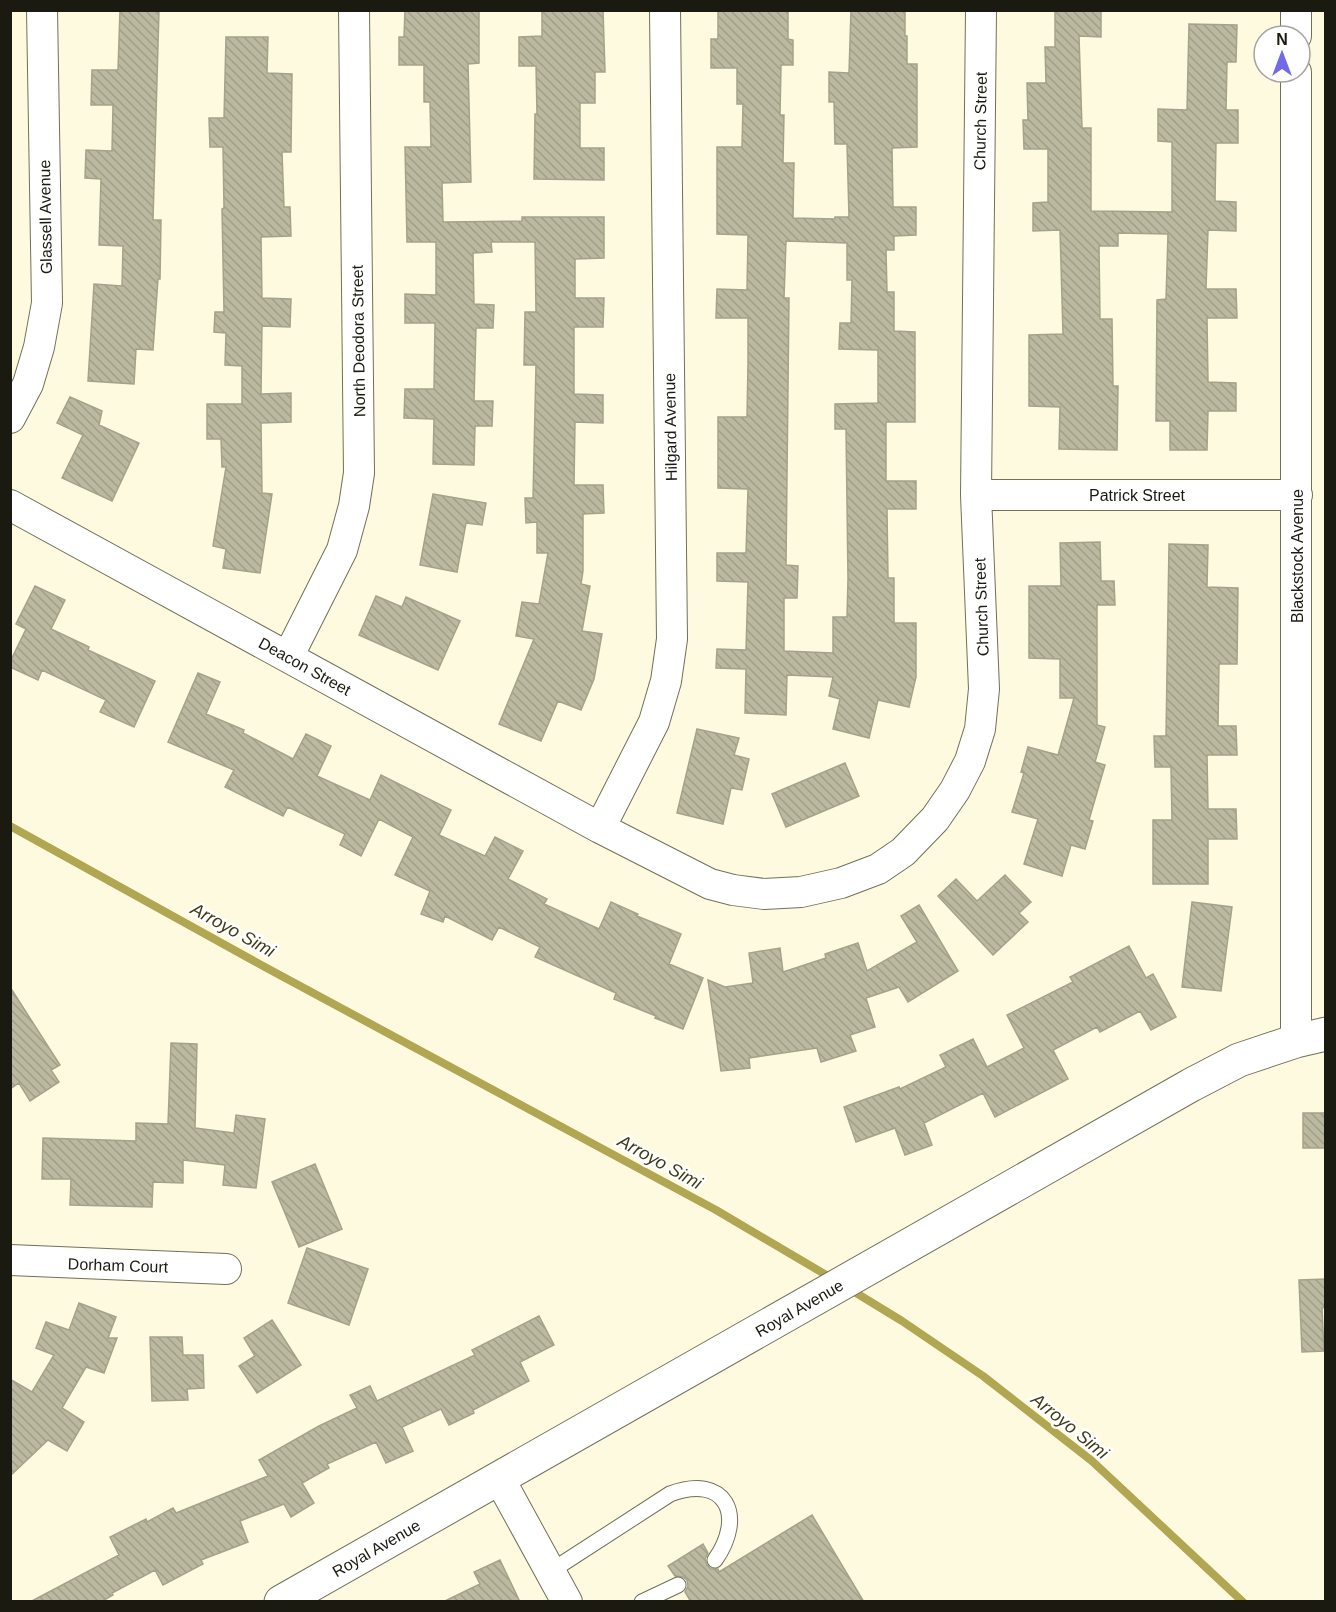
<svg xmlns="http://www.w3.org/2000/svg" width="1336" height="1612" viewBox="0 0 1336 1612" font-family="Arial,sans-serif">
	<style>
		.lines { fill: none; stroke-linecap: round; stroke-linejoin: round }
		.stream { stroke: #b1a652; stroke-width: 8 }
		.building { fill: url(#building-back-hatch); stroke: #a5a28a; stroke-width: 1.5; fill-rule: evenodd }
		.lane-casing { stroke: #727059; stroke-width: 17 }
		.street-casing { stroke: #727059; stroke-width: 32 }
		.secondary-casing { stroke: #727059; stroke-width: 35 }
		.lane { stroke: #fff; stroke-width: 15 }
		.street { stroke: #fff; stroke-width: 30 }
		.secondary { stroke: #fff; stroke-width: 33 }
		.labels { text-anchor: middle; stroke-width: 5; stroke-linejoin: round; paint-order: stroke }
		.street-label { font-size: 16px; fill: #1b1a11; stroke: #fff }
		.water-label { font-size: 18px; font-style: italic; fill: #403b17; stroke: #fff }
	</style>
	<defs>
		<pattern id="building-back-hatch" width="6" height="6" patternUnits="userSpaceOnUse" patternTransform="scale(1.5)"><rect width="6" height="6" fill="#bcb9a1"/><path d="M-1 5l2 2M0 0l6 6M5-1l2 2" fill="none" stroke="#a19e8a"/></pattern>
	</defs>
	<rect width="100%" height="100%" fill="#fdfae0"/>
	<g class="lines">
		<!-- stream -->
		<path class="stream" d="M 10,826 L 263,966 L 716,1210 L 833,1279
			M 848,1288 L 902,1321 L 983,1376 L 1092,1461 L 1243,1602"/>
	</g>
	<!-- building -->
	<path class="building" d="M 120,10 L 159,10 L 153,220 L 161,220 L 160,279 L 158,279 L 153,350 L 136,349 L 134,384 L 88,381 L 94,284 L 122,286 L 123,246 L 99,245 L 101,179 L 85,178 L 86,150 L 112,151 L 113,105 L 91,105 L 92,70 L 118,70 Z
		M 405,10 L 479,10 L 479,63 L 468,64 L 471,182 L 442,183 L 443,222 L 522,221 L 522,217 L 604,217 L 604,258 L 575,259 L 575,298 L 604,298 L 603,327 L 574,327 L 574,394 L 603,395 L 603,423 L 575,422 L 574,485 L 603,485 L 604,513 L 583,514 L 583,571 L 581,584 L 590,586 L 582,631 L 602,634 L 594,679 L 581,710 L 558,701 L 541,741 L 499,724 L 534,639 L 516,636 L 522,602 L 539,604 L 548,553 L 537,553 L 537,522 L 526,523 L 525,498 L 533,498 L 536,365 L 524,365 L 525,312 L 536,312 L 535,242 L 491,242 L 492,252 L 473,253 L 474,304 L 494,305 L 493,328 L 476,328 L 474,401 L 493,401 L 492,426 L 475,426 L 474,465 L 433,464 L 434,419 L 404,418 L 405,389 L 434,389 L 435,323 L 405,323 L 405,294 L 436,295 L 436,242 L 407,242 L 405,147 L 431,147 L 430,102 L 424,102 L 424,65 L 399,65 L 399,37 L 404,37 Z
		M 542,10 L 603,10 L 605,72 L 595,72 L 595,103 L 580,103 L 580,148 L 604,148 L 604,180 L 534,179 L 535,114 L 537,114 L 536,66 L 519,66 L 519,37 L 542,36 Z
		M 718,10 L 788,10 L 788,39 L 793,40 L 793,65 L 781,65 L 780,115 L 784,115 L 783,163 L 794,163 L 793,218 L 835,219 L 835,217 L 849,217 L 847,144 L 835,144 L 834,102 L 829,102 L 829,72 L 849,73 L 851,10 L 905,10 L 905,36 L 907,36 L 907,64 L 917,64 L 917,147 L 892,148 L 893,207 L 916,207 L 916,235 L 894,236 L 894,250 L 886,250 L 887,292 L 894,292 L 894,331 L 915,332 L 915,422 L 886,422 L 886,481 L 916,481 L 916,509 L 887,509 L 888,578 L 894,578 L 894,623 L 916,623 L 916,677 L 909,707 L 878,700 L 869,738 L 833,729 L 840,699 L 829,696 L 833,677 L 787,675 L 786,715 L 745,713 L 746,669 L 716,668 L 717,649 L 746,650 L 748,582 L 717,581 L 717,553 L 746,553 L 748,489 L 718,488 L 718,417 L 747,417 L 748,363 L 748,318 L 716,318 L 717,289 L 747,290 L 748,235 L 717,234 L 717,147 L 742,147 L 743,104 L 737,104 L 737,68 L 711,68 L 711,39 L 718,39 ZM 786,241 L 847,243 L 847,280 L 852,280 L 851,323 L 840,323 L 839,349 L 878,350 L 878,403 L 835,404 L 835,429 L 846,429 L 848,579 L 847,617 L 833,617 L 833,653 L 784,651 L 784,598 L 797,598 L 798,566 L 786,565 L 789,298 L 784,298 Z
		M 1055,10 L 1101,10 L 1101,37 L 1079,36 L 1082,128 L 1091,128 L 1091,211 L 1172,212 L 1172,142 L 1158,141 L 1158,109 L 1187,110 L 1189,24 L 1237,25 L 1236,62 L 1227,62 L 1226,110 L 1238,110 L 1238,143 L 1216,143 L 1215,201 L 1236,202 L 1236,231 L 1208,230 L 1206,289 L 1236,289 L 1237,318 L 1207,318 L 1208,382 L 1236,383 L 1236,411 L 1208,411 L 1207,450 L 1170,450 L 1170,421 L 1156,421 L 1157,300 L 1166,299 L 1168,234 L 1118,233 L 1118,246 L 1099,246 L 1100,319 L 1112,319 L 1113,386 L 1118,386 L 1117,450 L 1059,449 L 1060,407 L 1029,406 L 1029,335 L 1063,334 L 1060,230 L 1033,231 L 1033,203 L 1048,202 L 1048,149 L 1024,149 L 1023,120 L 1028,120 L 1027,83 L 1046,83 L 1045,47 L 1055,47 Z
		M 226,37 L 268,37 L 267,73 L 292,74 L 291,152 L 282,152 L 284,207 L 290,207 L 291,236 L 261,237 L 262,298 L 291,299 L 290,327 L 262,326 L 261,394 L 291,393 L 291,422 L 261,423 L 262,493 L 272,494 L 260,573 L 223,568 L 226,549 L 213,546 L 226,467 L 222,467 L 221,439 L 207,439 L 207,404 L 242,404 L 242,366 L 225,365 L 226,333 L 214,332 L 215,312 L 224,312 L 222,209 L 224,208 L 223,147 L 210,147 L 209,118 L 224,118 Z
		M 70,397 L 102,411 L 99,425 L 139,443 L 112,501 L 62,478 L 83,435 L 57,423 Z
		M 433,494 L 486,503 L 482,525 L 466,523 L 457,572 L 420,565 Z
		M 1100,542 L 1101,581 L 1114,581 L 1115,605 L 1097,605 L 1097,725 L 1105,727 L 1095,762 L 1105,765 L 1089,820 L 1093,821 L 1085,849 L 1071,845 L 1062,876 L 1024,864 L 1038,819 L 1012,812 L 1024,773 L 1021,772 L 1028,747 L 1058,755 L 1074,698 L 1060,698 L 1060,659 L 1029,658 L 1029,586 L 1061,586 L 1060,543 Z
		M 1169,544 L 1208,545 L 1207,587 L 1238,588 L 1237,664 L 1219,664 L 1218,726 L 1236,726 L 1237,755 L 1207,755 L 1208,809 L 1236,809 L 1237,839 L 1208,839 L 1208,884 L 1153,884 L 1153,820 L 1172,820 L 1171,767 L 1155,767 L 1154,736 L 1166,736 Z
		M 35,586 L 65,600 L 51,629 L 89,647 L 88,650 L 155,681 L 134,727 L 100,712 L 106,700 L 42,670 L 38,680 L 10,667 L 10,662 L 26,629 L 16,624 Z
		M 376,596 L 402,607 L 406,597 L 460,621 L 438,670 L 359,635 Z
		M 198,673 L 220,682 L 206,714 L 244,730 L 243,733 L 293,759 L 306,734 L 331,746 L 317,776 L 370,800 L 381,775 L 451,810 L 439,835 L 485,856 L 495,837 L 523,851 L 508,879 L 547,899 L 544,904 L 599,929 L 611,902 L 638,914 L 637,916 L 681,934 L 669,964 L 703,978 L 683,1029 L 655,1018 L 656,1016 L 614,999 L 616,993 L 535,957 L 540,947 L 499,927 L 492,940 L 445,916 L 443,922 L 421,914 L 430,891 L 395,875 L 413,837 L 379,819 L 361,856 L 340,845 L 345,834 L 288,807 L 283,816 L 225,787 L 234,770 L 168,742 Z
		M 697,729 L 739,738 L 734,755 L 749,759 L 742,790 L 731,788 L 723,824 L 677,813 Z
		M 845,763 L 859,796 L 786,827 L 772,794 Z
		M 1005,875 L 1031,902 L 1019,913 L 1028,922 L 993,955 L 938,896 L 956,879 L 977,901 Z
		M 1192,902 L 1232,907 L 1221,991 L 1182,987 Z
		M 919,905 L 958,971 L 908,1002 L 899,987 L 866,998 L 875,1027 L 850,1035 L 856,1051 L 821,1062 L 817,1048 L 749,1058 L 750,1068 L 721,1071 L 708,980 L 725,987 L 753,983 L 749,953 L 780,948 L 783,972 L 826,958 L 825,954 L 858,943 L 867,971 L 917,942 L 901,916 Z
		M 1129,946 L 1146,978 L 1153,974 L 1176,1017 L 1151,1030 L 1140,1011 L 1100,1032 L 1097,1027 L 1053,1050 L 1068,1079 L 995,1117 L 983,1093 L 924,1123 L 932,1145 L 905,1155 L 895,1128 L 856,1142 L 844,1107 L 899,1087 L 900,1089 L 946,1067 L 940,1055 L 973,1039 L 987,1067 L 1024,1048 L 1007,1015 L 1073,982 L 1070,977 Z
		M 10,987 L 60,1065 L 51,1070 L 59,1082 L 30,1101 L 19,1083 L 10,1089 Z
		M 171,1043 L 197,1044 L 195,1128 L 234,1133 L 236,1115 L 265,1119 L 256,1188 L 223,1185 L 225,1165 L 183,1160 L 183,1183 L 153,1182 L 152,1207 L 70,1205 L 71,1179 L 42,1179 L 43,1138 L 136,1141 L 136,1123 L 168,1124 Z
		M 1303,1113 L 1326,1113 L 1326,1148 L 1303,1148 Z
		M 315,1164 L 342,1229 L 299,1247 L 272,1182 Z
		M 307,1248 L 368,1269 L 349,1325 L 288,1303 Z
		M 1326,1279 L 1326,1307 L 1322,1308 L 1324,1351 L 1302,1352 L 1299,1280 Z
		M 79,1303 L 116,1317 L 108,1338 L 117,1338 L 104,1373 L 86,1367 L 62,1408 L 84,1422 L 67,1451 L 48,1440 L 10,1476 L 10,1379 L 32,1392 L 54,1355 L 36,1348 L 46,1322 L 69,1330 Z
		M 539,1316 L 554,1345 L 520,1362 L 529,1381 L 473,1410 L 474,1413 L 449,1425 L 441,1409 L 402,1427 L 413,1451 L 386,1463 L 376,1442 L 327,1464 L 329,1468 L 302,1483 L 314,1503 L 291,1517 L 284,1504 L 240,1521 L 248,1542 L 201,1560 L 203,1564 L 163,1585 L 155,1570 L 112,1593 L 113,1595 L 101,1602 L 30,1602 L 119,1555 L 110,1537 L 146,1519 L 147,1522 L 173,1508 L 176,1513 L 268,1476 L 259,1460 L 319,1426 L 357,1408 L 350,1395 L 370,1386 L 377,1401 L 475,1355 L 472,1350 Z
		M 272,1320 L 301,1365 L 257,1393 L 239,1366 L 255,1356 L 244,1338 Z
		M 150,1337 L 182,1337 L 183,1355 L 203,1355 L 204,1388 L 187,1389 L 188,1400 L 152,1401 Z
		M 812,1515 L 864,1602 L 691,1602 L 685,1592 L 688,1586 L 687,1580 L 683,1577 L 675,1576 L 668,1566 L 703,1544 L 708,1553 L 705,1559 L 707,1565 L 711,1569 L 718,1569 L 719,1572 Z
		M 500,1560 L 520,1602 L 443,1602 L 480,1584 L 474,1572 Z"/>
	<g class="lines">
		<!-- lane casing -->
		<g class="lane-casing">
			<path id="lane" d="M 551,1571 L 670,1494 C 726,1473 746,1516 715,1560
				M 642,1602 L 678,1585"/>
		</g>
		<!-- street casing -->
		<g class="street-casing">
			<path id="street" d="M 1296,10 L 1296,36
				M 10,418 L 28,384 L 39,347 L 47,303 L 42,10
				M 976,495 L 1297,495
				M 10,505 L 600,828 L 710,884 L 733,890 L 764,894 L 801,892 L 841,883 L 878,869 L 903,852 L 935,819 L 955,790 L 970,761 L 980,729 L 984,689 L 976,495 L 981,10
				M 288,657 L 342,550 L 354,506 L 359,473 L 354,10
				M 600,828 L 654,722 L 666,681 L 672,639 L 665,10
				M 1296,1041 L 1296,72
				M 10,1260 L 226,1269
				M 499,1478 L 567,1602"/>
		</g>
		<!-- secondary casing -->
		<g class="secondary-casing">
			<path id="secondary" d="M 281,1602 L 1191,1085 L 1239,1060 L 1296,1041 L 1326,1034"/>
		</g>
		<!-- lane -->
		<use href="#lane" class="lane"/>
		<!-- street -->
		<use href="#street" class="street"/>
		<!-- secondary -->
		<use href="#secondary" class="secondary"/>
	</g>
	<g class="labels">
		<!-- street labels -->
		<g class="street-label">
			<text transform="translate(980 121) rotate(-89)" y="6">Church Street</text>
			<text transform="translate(45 217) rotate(-91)" y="6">Glassell Avenue</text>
			<text transform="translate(358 341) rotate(-91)" y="6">North Deodora Street</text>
			<text transform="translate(670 427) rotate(-91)" y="6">Hilgard Avenue</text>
			<text x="1137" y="501">Patrick Street</text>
			<text transform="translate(1297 556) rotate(-90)" y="6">Blackstock Avenue</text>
			<text transform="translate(981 607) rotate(-92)" y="6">Church Street</text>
			<text transform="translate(305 666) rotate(29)" y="6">Deacon Street</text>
			<text transform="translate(118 1265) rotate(2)" y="6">Dorham Court</text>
			<text transform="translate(799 1308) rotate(-30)" y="6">Royal Avenue</text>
			<text transform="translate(376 1548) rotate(-30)" y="6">Royal Avenue</text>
		</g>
		<!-- water labels -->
		<g class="water-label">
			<text transform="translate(233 930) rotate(29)" y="6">Arroyo Simi</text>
			<text transform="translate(660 1162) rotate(29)" y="6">Arroyo Simi</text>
			<text transform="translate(1070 1426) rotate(39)" y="6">Arroyo Simi</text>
		</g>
	</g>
	<!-- border -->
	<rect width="1336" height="1612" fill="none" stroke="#1b1a11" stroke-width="24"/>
	<!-- north arrow -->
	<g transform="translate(1282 54)"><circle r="28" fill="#ffffff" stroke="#a4a3a0" stroke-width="1.5"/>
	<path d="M0-4.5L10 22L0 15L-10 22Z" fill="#726be6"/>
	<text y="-9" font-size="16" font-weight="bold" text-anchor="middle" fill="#1b1a11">N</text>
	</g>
</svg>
